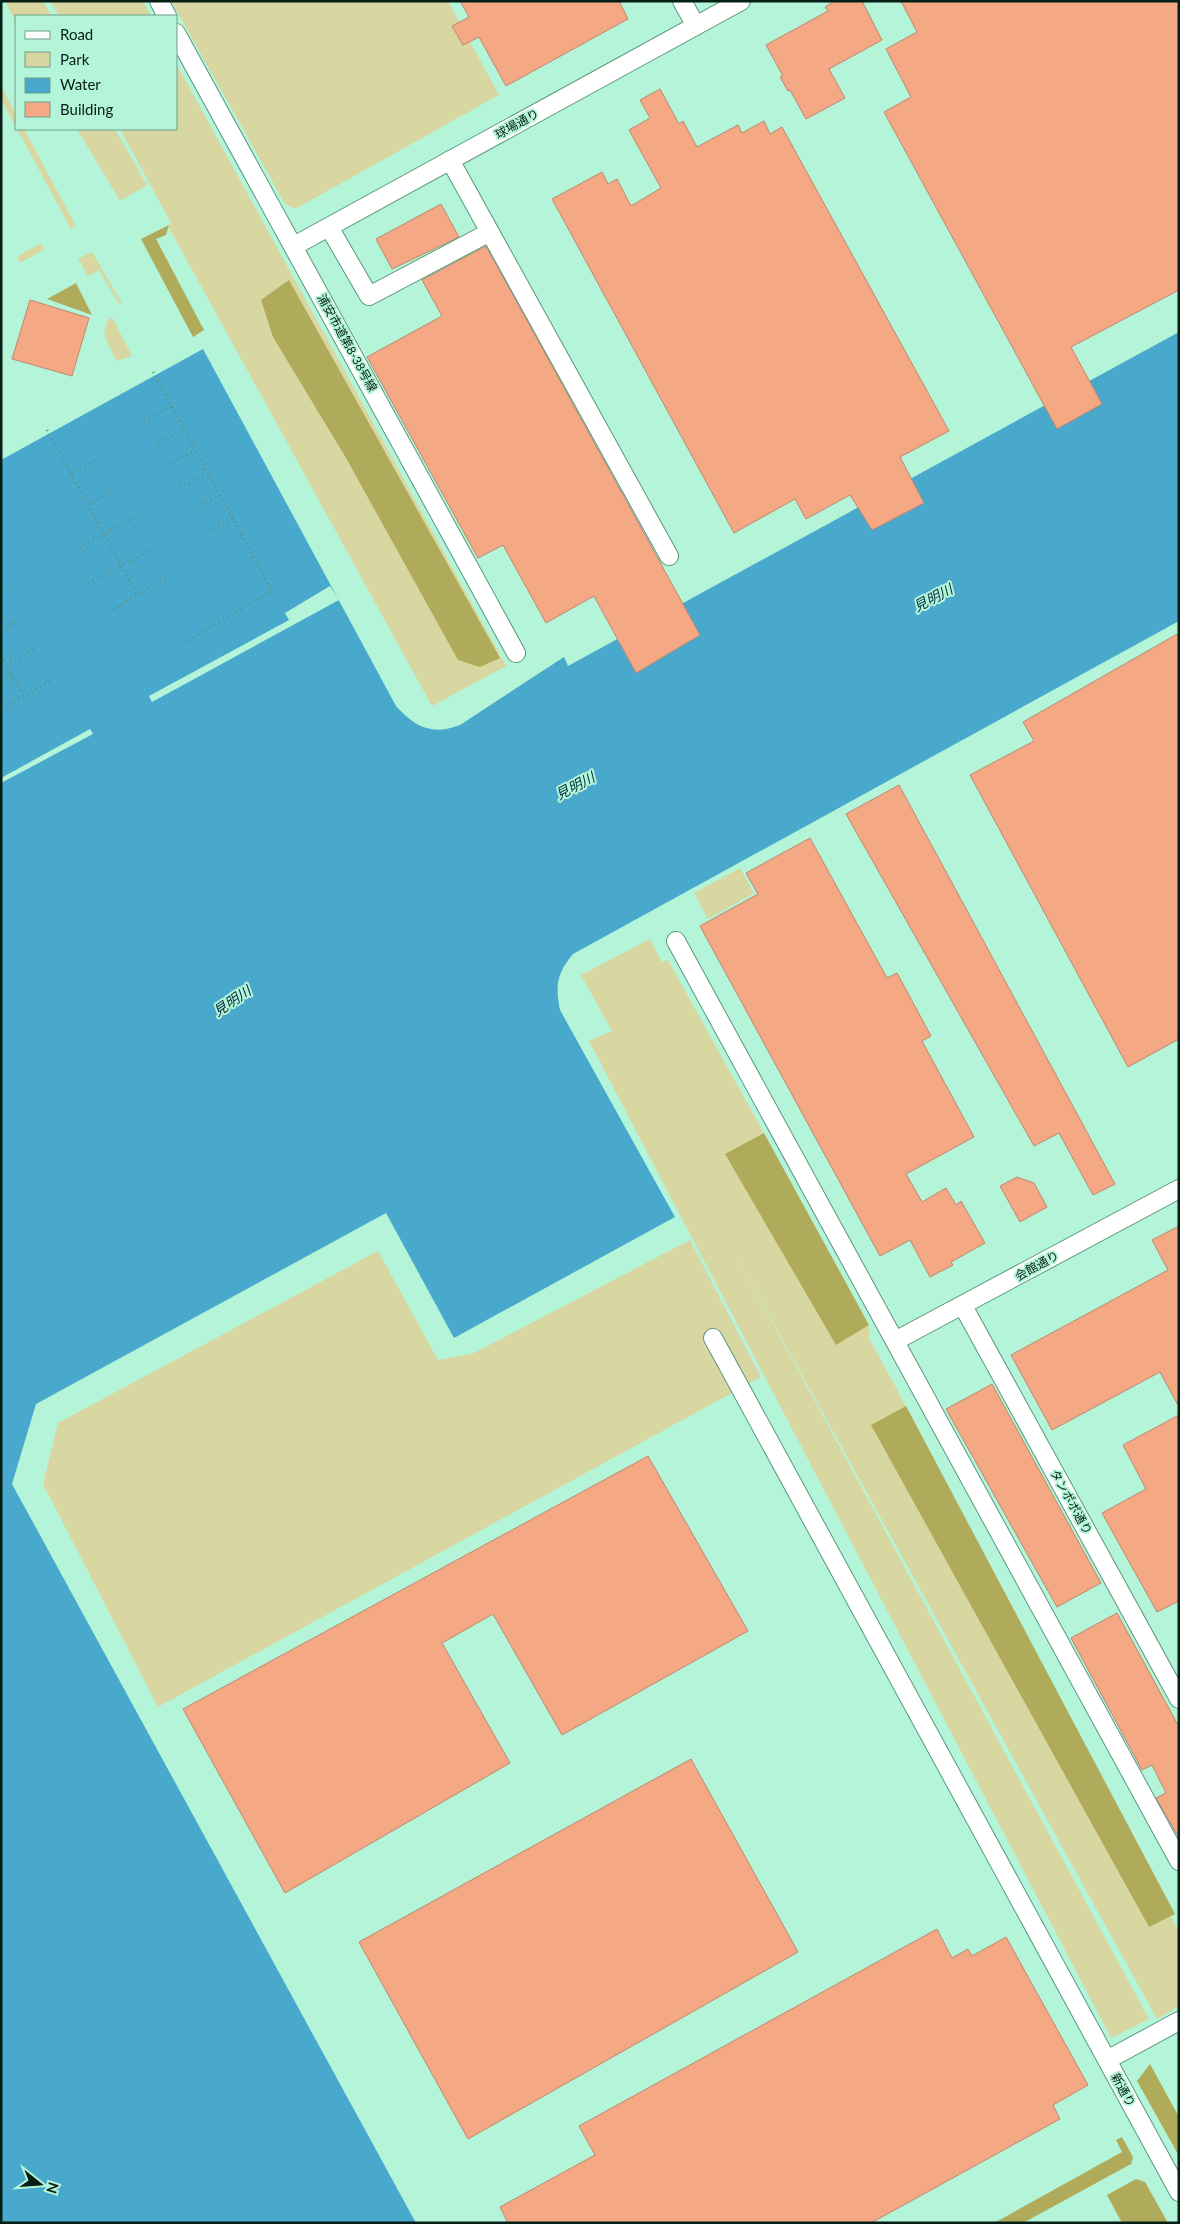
<svg xmlns="http://www.w3.org/2000/svg" width="1180" height="2224" viewBox="0 0 1180 2224" font-family="Lato,'Noto Sans JP',sans-serif">
	<style>
		.green { fill: #d9d7a1 }
		.forest { fill: #b0ab5b }
		.water { fill: #49a9cd }
		.pier { fill: #b4f4d8 }
		.building { fill: #f4a884; stroke: #be886f }
		.lines { fill: none; stroke-linecap: round; stroke-linejoin: round }
		.minor-casing { stroke: #5a987e; stroke-width: 20 }
		.path { stroke: #618f7c; stroke-width: 3; stroke-dasharray: 1 4; stroke-linecap: butt }
		.minor { stroke: #fff; stroke-width: 18 }
		.labels { text-anchor: middle; stroke-width: 4; stroke-linejoin: round; paint-order: stroke }
		.street-label { font-size: 12px; fill: #051f16; stroke: #b4f4d8 }
		.water-label { font-size: 14px; font-style: italic; fill: #022f3e; stroke: #b4f4d8 }
	</style>
	<rect width="100%" height="100%" fill="#b4f4d8"/>
	<!-- green -->
	<path class="green" d="M 5,1 L 43,1 L 51,16 L 16,16 L 16,22 Z
		M 50,1 L 143,1 L 151,16 L 59,16 Z
		M 171,1 L 448,1 L 499,95 L 295,209 L 285,204 Z
		M 176,63 L 506,666 L 432,706 L 168,226 L 171,223 L 120,129 L 176,129 Z
		M 1,86 L 16,114 L 16,127 L 1,100 Z
		M 17,129 L 24,129 L 76,226 L 71,229 Z
		M 77,129 L 115,129 L 147,185 L 120,201 Z
		M 41,243 L 44,250 L 20,263 L 17,257 Z
		M 92,252 L 122,303 L 119,304 L 99,270 L 88,276 L 78,259 Z
		M 112,317 L 132,356 L 116,361 L 104,334 L 107,321 Z
		M 740,868 L 754,893 L 708,919 L 694,893 Z
		M 650,939 L 662,962 L 668,960 L 764,1133 L 756,1138 L 859,1331 L 869,1325 L 869,1338 L 906,1406 L 900,1410 L 1179,1932 L 1179,2006 L 1157,2019 L 732,1248 L 1149,2019 L 1111,2038 L 589,1041 L 612,1031 L 581,975 Z
		M 690,1240 L 761,1377 L 158,1707 L 43,1484 L 58,1423 L 378,1251 L 438,1360 L 474,1353 Z"/>
	<!-- forest -->
	<path class="forest" d="M 169,225 L 166,235 L 156,239 L 204,330 L 193,337 L 141,239 Z
		M 289,280 L 500,658 L 480,667 L 458,660 L 346,458 L 273,337 L 261,300 Z
		M 76,283 L 92,315 L 47,299 Z
		M 764,1133 L 869,1325 L 836,1345 L 725,1154 Z
		M 906,1406 L 1175,1914 L 1149,1927 L 871,1425 Z
		M 1150,2064 L 1179,2117 L 1179,2156 L 1137,2081 Z
		M 1122,2137 L 1133,2157 L 1131,2164 L 1023,2223 L 994,2223 L 1122,2152 L 1116,2140 Z
		M 1136,2179 L 1145,2182 L 1168,2223 L 1122,2223 L 1107,2195 Z"/>
	<!-- water -->
	<path class="water" d="M 1179,332 L 1179,621 L 573,954 C 557,973 555,986 560,1010 L 675,1217 L 454,1338 L 386,1213 L 36,1404 L 12,1484 L 416,2223 L 1,2223 L 1,460 L 203,349 L 396,706 C 415,727 432,736 460,725 L 564,657 L 568,666 Z"/>
	<!-- pier -->
	<path class="pier" d="M 330,586 L 339,600 L 152,702 L 149,696 L 289,620 L 285,613 Z
		M 90,729 L 93,734 L 1,783 L 1,778 Z"/>
	<!-- building -->
	<path class="building" d="M 460,1 L 619,1 L 628,19 L 506,86 L 479,37 L 463,45 L 452,26 L 469,17 Z
		M 835,1 L 862,1 L 882,40 L 829,69 L 845,98 L 806,119 L 790,90 L 788,91 L 780,77 L 783,76 L 766,45 L 828,11 L 825,7 Z
		M 901,1 L 1179,1 L 1179,290 L 1071,347 L 1102,404 L 1057,429 L 884,112 L 911,97 L 886,49 L 917,32 Z
		M 660,89 L 679,124 L 683,121 L 697,147 L 738,125 L 742,133 L 764,121 L 770,134 L 782,127 L 949,431 L 900,457 L 924,503 L 872,530 L 850,495 L 806,519 L 795,499 L 734,533 L 552,199 L 602,172 L 608,184 L 617,179 L 631,206 L 661,188 L 629,130 L 650,118 L 640,100 Z
		M 441,204 L 459,237 L 392,269 L 376,239 Z
		M 486,246 L 700,635 L 636,673 L 594,596 L 546,623 L 503,545 L 478,558 L 367,357 L 442,316 L 422,280 Z
		M 30,300 L 89,318 L 72,376 L 12,359 Z
		M 1179,633 L 1179,1039 L 1128,1067 L 970,775 L 1034,741 L 1023,722 Z
		M 899,785 L 1115,1184 L 1093,1195 L 1059,1133 L 1034,1146 L 846,814 Z
		M 810,838 L 887,978 L 897,973 L 931,1036 L 922,1041 L 974,1137 L 906,1174 L 922,1202 L 946,1188 L 956,1205 L 961,1201 L 985,1243 L 951,1262 L 953,1265 L 930,1277 L 910,1240 L 880,1256 L 700,926 L 758,894 L 746,873 Z
		M 1017,1177 L 1034,1183 L 1047,1207 L 1020,1222 L 1000,1186 Z
		M 1179,1226 L 1179,1407 L 1160,1372 L 1052,1430 L 1011,1355 L 1168,1270 L 1152,1240 Z
		M 992,1384 L 1101,1583 L 1057,1607 L 946,1409 Z
		M 1179,1415 L 1179,1601 L 1157,1612 L 1102,1513 L 1146,1489 L 1123,1445 Z
		M 648,1456 L 748,1631 L 562,1735 L 493,1614 L 442,1643 L 510,1763 L 285,1893 L 183,1709 Z
		M 1117,1613 L 1179,1727 L 1179,1838 L 1156,1798 L 1166,1793 L 1152,1765 L 1142,1770 L 1071,1638 Z
		M 691,1759 L 798,1952 L 468,2139 L 359,1942 Z
		M 937,1929 L 952,1958 L 968,1949 L 972,1956 L 1006,1937 L 1088,2085 L 1053,2105 L 1060,2119 L 871,2223 L 508,2223 L 500,2207 L 595,2155 L 579,2126 Z"/>
	<g class="lines">
		<!-- minor casing -->
		<g class="minor-casing">
			<path id="minor" d="M 159,1 L 167,16
				M 682,1 L 696,26
				M 176,33 L 516,653
				M 450,160 L 669,556
				M 329,227 L 369,296 L 490,232
				M 294,246 L 741,1
				M 676,941 L 1179,1861
				M 963,1306 L 1179,1699
				M 713,1338 L 1179,2192
				M 895,1341 L 1179,1189
				M 1107,2060 L 1179,2021"/>
		</g>
		<!-- path -->
		<path class="path" d="M 153,372 L 272,591 L 184,643
			M 144,421 L 172,406
			M 47,430 L 137,594
			M 158,443 L 183,428
			M 169,465 L 195,450
			M 72,474 L 101,457
			M 180,487 L 208,474
			M 88,504 L 117,488
			M 193,509 L 220,495
			M 205,533 L 233,518
			M 71,552 L 135,517
			M 88,583 L 151,550
			M 1,591 L 4,589
			M 109,612 L 169,576
			M 1,630 L 18,621
			M 1,655 L 23,695
			M 6,664 L 35,649
			M 1,680 L 12,675
			M 1,709 L 52,680"/>
		<!-- minor -->
		<use href="#minor" class="minor"/>
	</g>
	<g class="labels">
		<!-- street labels -->
		<g class="street-label">
			<text transform="translate(517 124) rotate(-29)" y="4">球場通り</text>
			<text transform="translate(347 343) rotate(61)" y="4">浦安市道第8-38号線</text>
			<text transform="translate(1037 1266) rotate(-29)" y="4">会館通り</text>
			<text transform="translate(1071 1502) rotate(61)" y="4">タンポポ通り</text>
			<text transform="translate(1123 2090) rotate(61)" y="4">新通り</text>
		</g>
		<!-- water labels -->
		<g class="water-label">
			<text transform="translate(933 598) rotate(-28)" y="5">見明川</text>
			<text transform="translate(575 786) rotate(-28)" y="5">見明川</text>
			<text transform="translate(232 1001) rotate(-34)" y="5">見明川</text>
		</g>
	</g>
	<!-- border -->
	<rect width="1180" height="2224" fill="none" stroke="#051f16" stroke-width="5"/>
	<!-- legend -->
	<rect x="15" y="15" width="162" height="115" fill="#b4f4d8" stroke="#6e9f8a"/>
	<rect x="25" y="31" width="25" height="8" fill="#ffffff" stroke="#6e9f8a"/>
	<text x="60" y="40" font-size="15" fill="#051f16">Road</text>
	<rect x="25" y="52" width="25" height="15" fill="#d9d7a1" stroke="#6e9f8a"/>
	<text x="60" y="65" font-size="15" fill="#051f16">Park</text>
	<rect x="25" y="78" width="25" height="15" fill="#49a9cd" stroke="#6e9f8a"/>
	<text x="60" y="90" font-size="15" fill="#051f16">Water</text>
	<rect x="25" y="102" width="25" height="15" fill="#f4a884" stroke="#6e9f8a"/>
	<text x="60" y="115" font-size="15" fill="#051f16">Building</text>
	<!-- north arrow -->
	<g transform="translate(40 2184) rotate(107)" stroke="#b4f4d8" stroke-width="4" paint-order="stroke">
	<path d="M0-4L9 19L0 12L-9 19Z" fill="#051f16"/>
	<text y="-8" font-size="14" font-weight="bold" text-anchor="middle" fill="#051f16">N</text>
	</g>
</svg>
